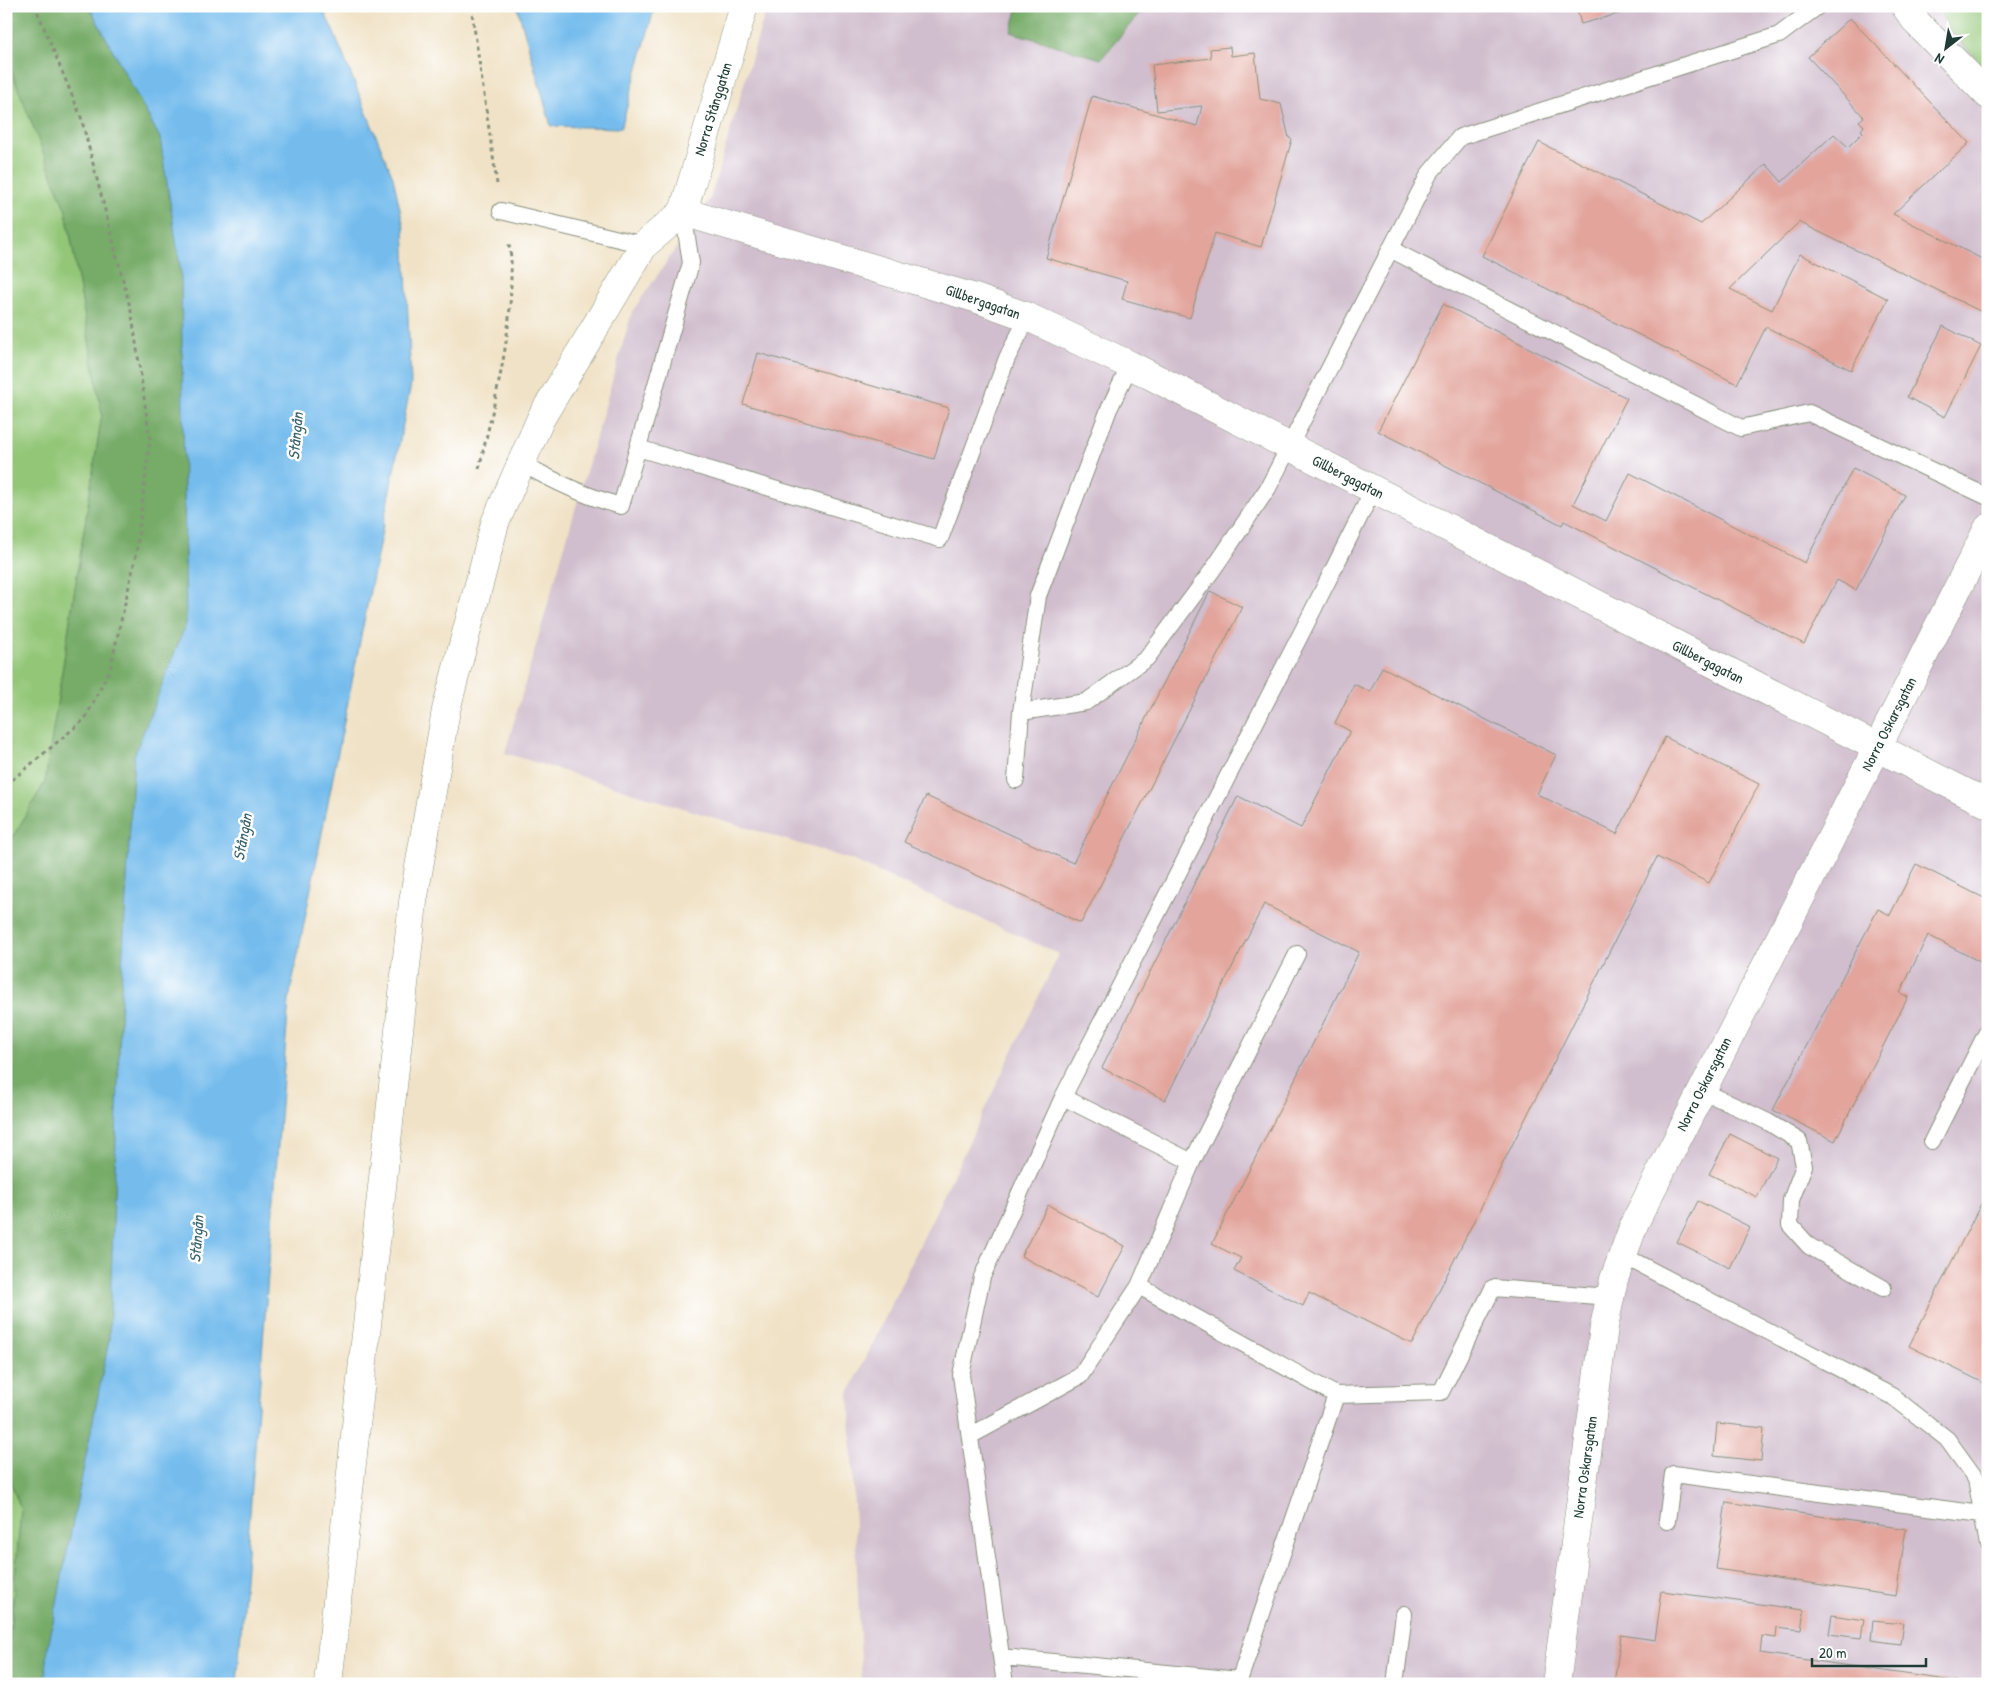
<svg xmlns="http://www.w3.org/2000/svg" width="1994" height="1690" viewBox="0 0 1994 1690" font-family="'Patrick Hand',sans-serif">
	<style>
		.industrial { fill: #d0bdcd }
		.green { fill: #93c677; stroke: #598256 }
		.forest { fill: #76ab68; stroke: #4a744e }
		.water { fill: #75bced; stroke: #4a7c90 }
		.building { fill: #e2a49b }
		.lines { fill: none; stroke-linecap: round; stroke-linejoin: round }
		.service-casing { stroke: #88907d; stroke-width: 18 }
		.minor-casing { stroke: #88907d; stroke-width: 29 }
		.path { stroke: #88907d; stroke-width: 3; stroke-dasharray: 4 4; stroke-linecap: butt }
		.service { stroke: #fff; stroke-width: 16 }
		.minor { stroke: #fff; stroke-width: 28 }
		.labels { text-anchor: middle; stroke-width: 5; stroke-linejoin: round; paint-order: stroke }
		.street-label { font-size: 15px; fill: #1f3d34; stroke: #fff }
		.water-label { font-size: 16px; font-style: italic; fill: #39636c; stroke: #fff }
	</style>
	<rect width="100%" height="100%" fill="#fff"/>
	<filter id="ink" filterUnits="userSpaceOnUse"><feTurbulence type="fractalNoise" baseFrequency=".02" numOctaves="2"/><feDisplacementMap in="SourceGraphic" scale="10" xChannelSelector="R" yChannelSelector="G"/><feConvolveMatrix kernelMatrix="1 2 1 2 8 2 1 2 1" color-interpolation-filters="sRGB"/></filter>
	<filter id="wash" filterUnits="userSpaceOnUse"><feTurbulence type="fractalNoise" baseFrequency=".0096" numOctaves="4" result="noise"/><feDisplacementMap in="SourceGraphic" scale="20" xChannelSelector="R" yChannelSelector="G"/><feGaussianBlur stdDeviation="1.12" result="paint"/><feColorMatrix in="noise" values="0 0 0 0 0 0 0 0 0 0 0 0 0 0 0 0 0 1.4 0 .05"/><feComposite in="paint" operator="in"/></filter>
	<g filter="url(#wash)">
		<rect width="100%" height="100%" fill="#f0e2c6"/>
		<!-- industrial -->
		<path class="industrial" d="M 767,6 L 1018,6 L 1011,32 L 1101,59 L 1143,9 L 1164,6 L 1988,6 L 1988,1684 L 862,1684 L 849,1393 L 1059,954 L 852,860 L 505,753 L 632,312 L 710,199 Z"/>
		<!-- green -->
		<path class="green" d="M 1938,6 L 1988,6 L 1988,71 L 1948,28 Z
			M 6,57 L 66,211 L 102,414 L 45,782 L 6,849 Z
			M 6,1469 L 21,1510 L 6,1674 Z"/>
		<!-- forest -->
		<path class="forest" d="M 6,6 L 89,6 L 160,138 L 181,273 L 186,624 L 134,756 L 122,968 L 109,1340 L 48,1648 L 45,1684 L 6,1684 L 21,1510 L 6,1469 L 6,849 L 45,782 L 102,414 L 66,211 L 6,57 Z
			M 1018,6 L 1164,6 L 1143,9 L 1101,59 L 1011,32 Z"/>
		<!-- water -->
		<path class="water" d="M 89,6 L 321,6 L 332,28 L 393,177 L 404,228 L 411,384 L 289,999 L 237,1684 L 45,1684 L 48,1648 L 109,1340 L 122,968 L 134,756 L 186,624 L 181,273 L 160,138 Z
			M 517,6 L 655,6 L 621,128 L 551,126 Z"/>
		<g id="blocks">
			<!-- building -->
			<path class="building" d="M 1576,6 L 1643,6 L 1643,7 L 1581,24 Z
				M 1850,18 L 1969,143 L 1893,214 L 1988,262 L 1988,315 L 1799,222 L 1730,289 L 1772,310 L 1800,254 L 1888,299 L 1851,370 L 1766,327 L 1737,384 L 1482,256 L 1539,142 L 1701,224 L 1766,164 L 1782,182 L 1834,134 L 1848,147 L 1863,132 L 1861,130 L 1864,126 L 1859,121 L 1864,117 L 1808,57 Z
				M 1230,47 L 1231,56 L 1255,53 L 1260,99 L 1281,104 L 1289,138 L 1292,139 L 1261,247 L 1215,233 L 1190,318 L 1122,299 L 1127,281 L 1046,258 L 1092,96 L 1197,126 L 1202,106 L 1157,111 L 1152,65 L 1211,58 L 1210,49 Z
				M 1443,304 L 1627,398 L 1573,504 L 1606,521 L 1630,473 L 1805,563 L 1853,468 L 1905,495 L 1856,590 L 1837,580 L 1804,644 L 1564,521 L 1562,525 L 1378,431 Z
				M 1943,326 L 1981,346 L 1945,417 L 1907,397 Z
				M 758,353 L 949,408 L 934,459 L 743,404 Z
				M 1210,591 L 1242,607 L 1081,923 L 904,842 L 926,796 L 1073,863 Z
				M 1382,667 L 1556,755 L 1537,794 L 1617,834 L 1665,737 L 1759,784 L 1709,883 L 1657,857 L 1412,1344 L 1309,1293 L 1303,1306 L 1234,1271 L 1241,1258 L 1212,1244 L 1359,952 L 1264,904 L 1165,1100 L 1102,1068 L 1238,796 L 1301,828 L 1350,731 L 1335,723 L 1354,684 L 1370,692 Z
				M 1916,864 L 1988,900 L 1988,966 L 1928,935 L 1900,993 L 1908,997 L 1835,1141 L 1773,1110 L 1878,909 L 1890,915 Z
				M 1730,1134 L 1777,1158 L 1757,1197 L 1709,1174 Z
				M 1988,1190 L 1988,1385 L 1909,1346 Z
				M 1698,1201 L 1750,1227 L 1730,1268 L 1677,1242 Z
				M 1048,1205 L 1125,1246 L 1098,1297 L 1021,1256 Z
				M 1717,1423 L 1764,1428 L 1761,1461 L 1714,1456 Z
				M 1726,1502 L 1906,1529 L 1896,1596 L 1716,1569 Z
				M 1662,1591 L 1804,1610 L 1801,1630 L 1777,1627 L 1776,1638 L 1762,1636 L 1760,1653 L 1974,1684 L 1614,1684 L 1621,1635 L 1655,1640 Z
				M 1832,1615 L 1864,1620 L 1861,1638 L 1829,1634 Z
				M 1873,1620 L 1903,1623 L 1900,1644 L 1871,1640 Z"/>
		</g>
	</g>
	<g filter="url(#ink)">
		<use href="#blocks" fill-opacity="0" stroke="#88907d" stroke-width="1"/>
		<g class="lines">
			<!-- service casing -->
			<g class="service-casing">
				<path id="service" d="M 501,211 L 644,245
					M 1390,249 L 1741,428 L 1809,413 L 1988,497
					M 638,448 L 940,539 L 1007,358 L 1028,317
					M 521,463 C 554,481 584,496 621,506 L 691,263 L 683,212
					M 1021,712 L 1086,702 L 1147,658 L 1214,568 L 1268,488 L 1429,174 L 1460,137 L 1779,35 L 1818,6
					M 1016,780 L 1021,712 L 1038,596 L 1109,409 L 1130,365
					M 1297,954 L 1192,1162 L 1063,1097 L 1304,628 L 1373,490
					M 1701,1090 L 1768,1122 L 1799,1141 L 1804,1166 L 1791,1200 L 1790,1225 L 1809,1246 L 1883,1288
					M 1932,1141 L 1988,1030
					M 1192,1162 L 1139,1286 L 1336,1395 L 1238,1684
					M 1622,1255 L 1892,1396 L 1947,1439 L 1976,1479 L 1988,1545
					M 1336,1395 L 1441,1392 L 1493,1288 L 1610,1297
					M 970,1436 L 1080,1376 L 1139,1286
					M 1667,1521 L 1673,1474 L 1982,1514
					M 1002,1657 L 1239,1680
					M 1005,1684 L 961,1375 L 982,1277 L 1063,1097
					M 1395,1684 L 1404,1614"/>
			</g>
			<!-- minor casing -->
			<g class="minor-casing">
				<path id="minor" d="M 1905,6 L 1918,24 L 1988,95
					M 683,212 L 975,298 L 1028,317 L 1130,365 L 1988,804
					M 683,212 L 744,6
					M 328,1684 L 413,902 L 446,710 L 495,523 L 541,418 L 644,245 L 683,212
					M 1556,1684 L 1604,1327 L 1614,1279 L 1635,1222 L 1877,748 L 1988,528"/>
			</g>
			<!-- path -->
			<path class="path" d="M 471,6 L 497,184
				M 479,469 C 493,407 511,344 511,279 C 511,267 512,254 508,241
				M 6,785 L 85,719 L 110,669 L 136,555 L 150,439 L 132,315 L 81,117 L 35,6"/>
			<!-- service -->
			<use href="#service" class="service"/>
			<!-- minor -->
			<use href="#minor" class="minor"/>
		</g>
	</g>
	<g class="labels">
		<!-- street labels -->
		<g class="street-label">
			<text transform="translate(713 109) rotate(-73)" y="5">Norra Stånggatan</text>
			<text transform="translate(983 302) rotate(19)" y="5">Gillbergagatan</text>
			<text transform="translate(1348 477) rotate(27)" y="5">Gillbergagatan</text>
			<text transform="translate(1708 662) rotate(27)" y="5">Gillbergagatan</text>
			<text transform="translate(1889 724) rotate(-63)" y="5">Norra Oskarsgatan</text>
			<text transform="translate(1704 1084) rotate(-63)" y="5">Norra Oskarsgatan</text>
			<text transform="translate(1585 1467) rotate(-82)" y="5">Norra Oskarsgatan</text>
		</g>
		<!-- water labels -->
		<g class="water-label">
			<text transform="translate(295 436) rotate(-85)" y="6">Stångån</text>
			<text transform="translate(242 837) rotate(-80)" y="6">Stångån</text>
			<text transform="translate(196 1239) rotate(-86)" y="6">Stångån</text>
		</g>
	</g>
	<!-- margin -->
	<rect width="1994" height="1690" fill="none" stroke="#fff" stroke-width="25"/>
	<!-- north arrow -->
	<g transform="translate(1946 48) rotate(211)" stroke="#ffffff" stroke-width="4" paint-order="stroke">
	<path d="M0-4L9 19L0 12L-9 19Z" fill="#1f3d34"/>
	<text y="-8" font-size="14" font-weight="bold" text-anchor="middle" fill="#1f3d34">N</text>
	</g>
	<!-- scale -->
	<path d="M1812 1658v8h114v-8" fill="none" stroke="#1f3d34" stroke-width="2.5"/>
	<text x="1819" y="1658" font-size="15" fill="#1f3d34" stroke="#ffffff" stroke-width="4" paint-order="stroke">20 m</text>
</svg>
